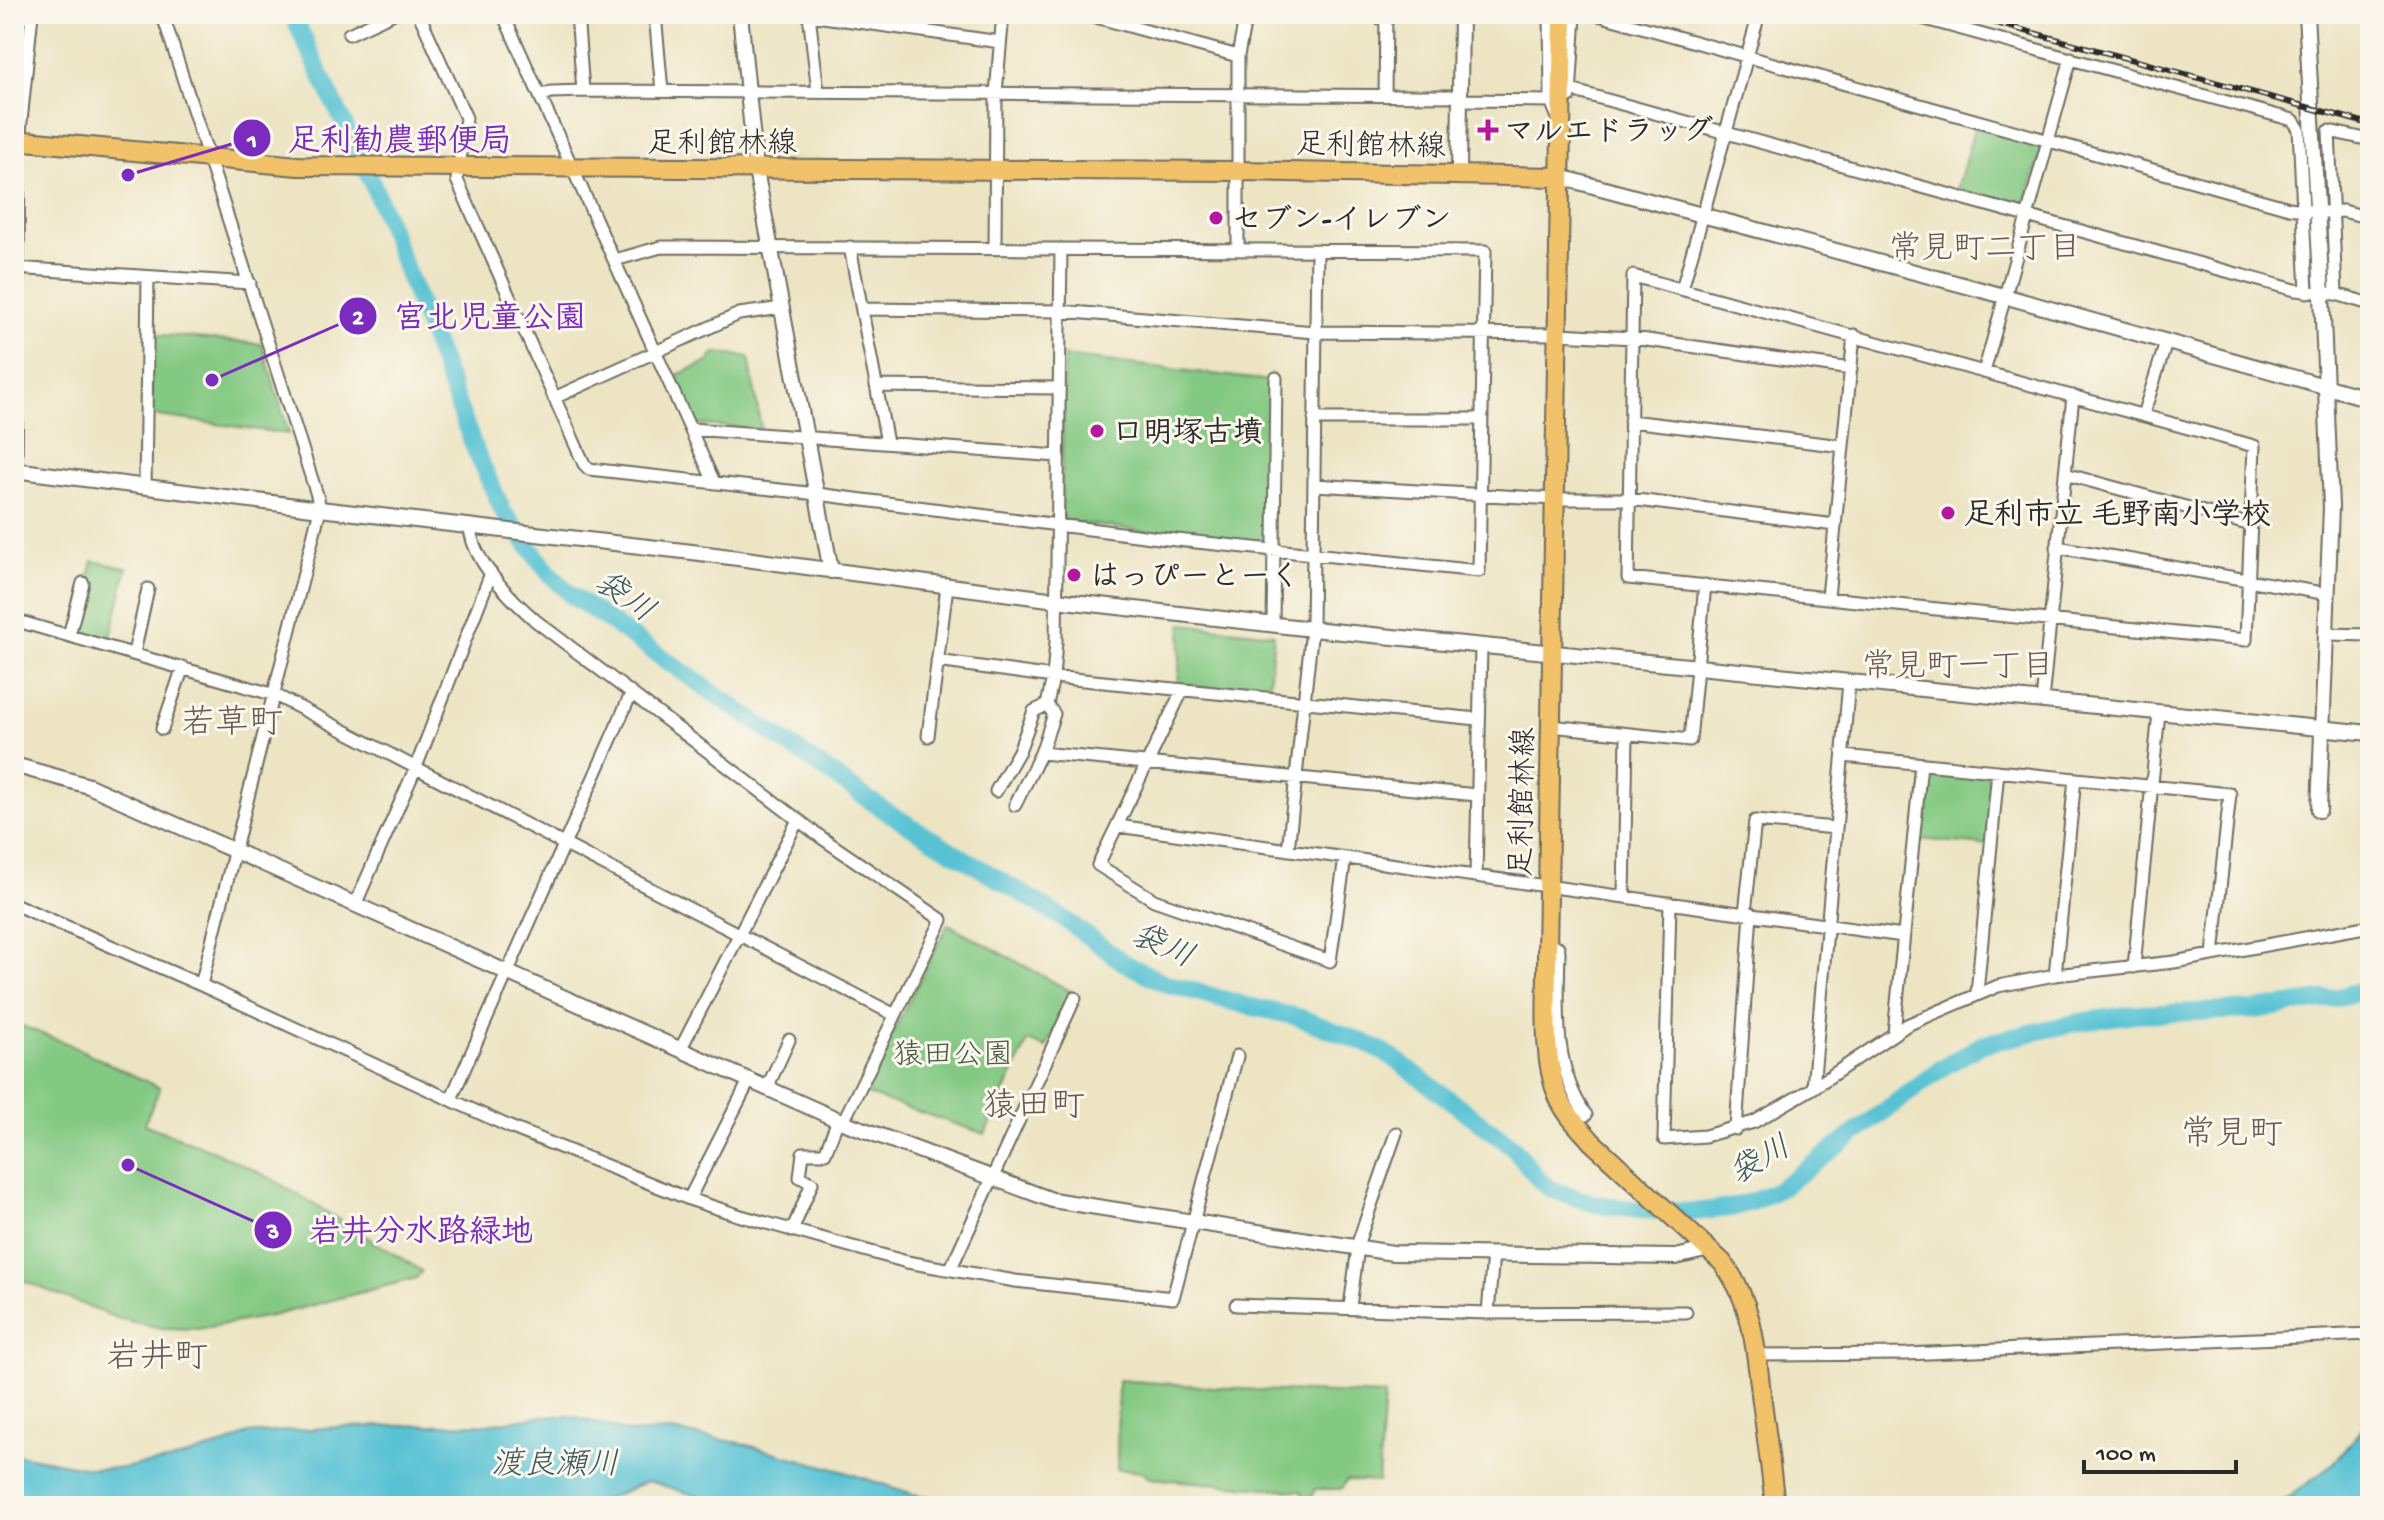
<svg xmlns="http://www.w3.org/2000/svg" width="2384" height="1520" viewBox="0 0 2384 1520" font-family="'Gochi Hand','Klee One',sans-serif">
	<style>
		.green { fill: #84c983; stroke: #587a57; stroke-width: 2 }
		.water { fill: #58c2d4; stroke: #427680; stroke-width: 2 }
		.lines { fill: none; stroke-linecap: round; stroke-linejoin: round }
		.river { stroke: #58c2d4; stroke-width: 18 }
		.minor-casing { stroke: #6f6c60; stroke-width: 15 }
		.tertiary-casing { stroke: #6f6c60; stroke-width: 18 }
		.primary-casing { stroke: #6f6c60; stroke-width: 22 }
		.minor { stroke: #fff; stroke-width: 11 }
		.tertiary { stroke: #fff; stroke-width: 14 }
		.primary { stroke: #f2c26a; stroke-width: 18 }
		.rail-casing { stroke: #2b2b2b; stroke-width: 6 }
		.rail { stroke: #fbf7ec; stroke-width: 3; stroke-dasharray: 9; stroke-linecap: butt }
		.poi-dot { fill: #b5179e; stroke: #fbf7ec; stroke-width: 3 }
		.labels { text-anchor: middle; stroke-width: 6; stroke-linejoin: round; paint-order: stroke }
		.poi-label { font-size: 30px; font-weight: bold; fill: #2b2b2b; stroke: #fbf7ec; text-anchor: start }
		.street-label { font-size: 30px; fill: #2b2b2b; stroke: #fbf7ec }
		.park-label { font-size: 30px; fill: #465a45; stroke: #fbf7ec }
		.neighbourhood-label { font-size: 32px; fill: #6b5854; stroke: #fbf7ec }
		.water-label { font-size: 32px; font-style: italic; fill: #38585e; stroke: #fbf7ec }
		.quarter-label { font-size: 34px; fill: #6b5854; stroke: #fbf7ec }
		.leader { fill: none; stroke: #7b2cbf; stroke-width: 3 }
		.callout-dot { fill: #7b2cbf; stroke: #fbf7ec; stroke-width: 3 }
		.mark-label { font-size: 24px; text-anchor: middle; font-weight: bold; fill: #fff }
		.callout-label { font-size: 32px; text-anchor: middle; font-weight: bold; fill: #7b2cbf; stroke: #fbf7ec; stroke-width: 6; stroke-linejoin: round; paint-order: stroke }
	</style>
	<rect width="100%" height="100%" fill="#fbf7ec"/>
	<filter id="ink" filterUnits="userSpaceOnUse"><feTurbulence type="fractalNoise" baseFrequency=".0125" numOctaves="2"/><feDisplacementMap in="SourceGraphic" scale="16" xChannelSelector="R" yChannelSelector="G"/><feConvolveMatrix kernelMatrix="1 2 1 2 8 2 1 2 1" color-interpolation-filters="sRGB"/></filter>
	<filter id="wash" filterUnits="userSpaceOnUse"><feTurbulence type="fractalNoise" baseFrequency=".006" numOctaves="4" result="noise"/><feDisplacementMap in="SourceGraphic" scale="32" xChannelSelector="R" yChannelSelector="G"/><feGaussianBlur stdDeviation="1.8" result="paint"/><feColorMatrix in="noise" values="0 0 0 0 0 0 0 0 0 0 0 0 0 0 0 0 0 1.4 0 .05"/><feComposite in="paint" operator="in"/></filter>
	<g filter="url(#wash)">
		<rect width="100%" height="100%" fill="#ece4c3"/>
		<!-- green -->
		<path class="green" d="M 1975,125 L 2038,142 L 2042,150 L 2026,203 L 2020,207 L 1957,190 Z
			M 151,334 L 262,344 L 289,434 L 151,415 Z
			M 715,353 L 749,357 L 761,429 L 699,425 L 692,421 L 672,377 L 708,362 Z
			M 1064,356 L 1270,381 L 1269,546 L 1067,522 L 1061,516 Z
			M 93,561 L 127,568 L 110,641 L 75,631 Z
			M 1182,624 L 1274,634 L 1268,694 L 1178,685 Z
			M 1931,769 L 1985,774 L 1993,782 L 1987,845 L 1918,839 L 1924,775 Z
			M 948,924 L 1072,992 L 1046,1048 L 1028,1041 L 985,1134 L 862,1093 Z
			M 14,1023 L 66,1043 L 160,1088 L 145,1122 L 146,1125 L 214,1151 L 272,1179 L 422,1271 L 416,1278 L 271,1316 L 198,1329 L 161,1328 L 117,1318 L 14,1277 Z
			M 1118,1380 L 1256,1390 L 1384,1395 L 1378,1482 L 1347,1480 L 1341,1489 L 1315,1489 L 1312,1498 L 1304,1497 L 1301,1491 L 1149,1478 L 1142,1472 L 1117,1469 Z"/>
		<!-- water -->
		<path class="water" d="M 544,1416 L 573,1416 L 630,1433 L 671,1431 L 740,1443 L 842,1471 L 913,1494 L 981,1506 L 731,1506 L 651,1482 L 645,1482 L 591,1506 L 14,1506 L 14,1454 L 94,1469 L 122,1468 L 173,1460 L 224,1445 L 247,1434 L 338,1427 L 486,1424 Z
			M 2370,1419 L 2370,1506 L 2277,1506 L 2332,1465 Z"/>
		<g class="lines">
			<!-- river -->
			<path class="river" d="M 292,14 L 374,187 L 476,452 L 504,513 L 548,572 L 571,595 L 881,808 L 1064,919 L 1123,962 L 1164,983 L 1244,1005 L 1298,1017 L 1365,1043 L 1391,1056 L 1513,1147 L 1541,1182 L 1553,1190 L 1595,1204 L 1639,1210 L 1694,1212 L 1730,1208 L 1754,1201 L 1777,1190 L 1811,1166 L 1943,1067 L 1983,1044 L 2079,1022 L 2134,1014 L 2255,1010 L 2335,998 L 2370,988"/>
		</g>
	</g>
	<g filter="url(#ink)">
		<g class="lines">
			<!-- minor casing -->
			<g class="minor-casing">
				<path id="minor" d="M 158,14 L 165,22 L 317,495 L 320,509 L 201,985
					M 419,14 L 466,118 L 457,180 L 584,464 L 589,469 L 817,494 L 1167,539 L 1479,571 L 1485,251 L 661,247 L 615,260
					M 503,14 L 714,482
					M 577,14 L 583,91
					M 655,14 L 662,91
					M 809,14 L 818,92
					M 1085,14 L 1238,56
					M 1367,14 L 1386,20
					M 1550,14 L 1551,101 L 1558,118
					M 1595,14 L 2289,208 L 2318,212 L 2343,211 L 2370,218
					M 1907,14 L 2293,120 L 2299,129 L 2307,292
					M 809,15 L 1000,42
					M 349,34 L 392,14
					M 1571,90 L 2295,290 L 2336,294 L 2370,304
					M 1385,95 L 1386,14
					M 540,96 L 551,92 L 583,91 L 1460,96
					M 1570,96 L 1575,14
					M 1460,100 L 1551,101
					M 850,247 L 887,443
					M 995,248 L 996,93 L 1003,14
					M 1238,249 L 1238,56 L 1246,14
					M 14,268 L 250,283
					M 1633,276 L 2254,446 L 2246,640 L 1628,578 Z
					M 1682,289 L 1759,14
					M 2336,294 L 2329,131 L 2370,140
					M 862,309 L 1060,311 L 1315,332 L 1559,334 L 1633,338 L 1851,369
					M 1984,372 L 2071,58
					M 876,386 L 1059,388
					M 554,398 L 739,314 L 782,308
					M 2143,415 L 2166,343
					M 1314,419 L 1482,419
					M 1630,421 L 1843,446
					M 691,429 L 1058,456
					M 2065,474 L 2251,525
					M 1314,485 L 1555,499 L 1629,499 L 1835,525
					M 145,487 L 148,278
					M 14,491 L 16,470 L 19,152 L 25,141 L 20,131 L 32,14
					M 470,525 C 470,559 512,600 536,621 L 822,838 L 942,920 L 843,1122
					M 2057,547 L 2328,594
					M 1828,597 L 1854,335
					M 14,620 L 275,695 L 895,1015
					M 1273,624 L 1276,378
					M 2326,634 L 2370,635
					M 69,635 L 83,583
					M 134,653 L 148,589
					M 937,661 L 1053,677 L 1478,719
					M 1182,691 L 1098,865 L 1154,900 L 1330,961 L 1345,858
					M 2042,701 L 2073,396
					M 1550,726 L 1690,740 L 1705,585
					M 162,729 L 183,667
					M 928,736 L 947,586
					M 1041,753 L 1477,795
					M 1843,756 L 2230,794 L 2213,955
					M 996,791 L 1019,751 L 1034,711 L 1047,705
					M 1015,805 L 1041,753 L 1054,714 L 1047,705 L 1053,677 L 1056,642 L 1061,249
					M 1118,826 L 1903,936
					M 1288,850 L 1312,629 L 1317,250
					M 1476,876 L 1481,646
					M 1624,897 L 1627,734
					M 1670,903 L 1664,1139 L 1705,1136 L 1754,1122 L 1813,1088 L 1907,1025 L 1998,986 L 2055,975 L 2174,962 L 2370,926
					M 14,904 L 201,985 L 510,1127 L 689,1199 L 741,1216 L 907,1262 L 1015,1281 L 1173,1298 L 1237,1056
					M 355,905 L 416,767 L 491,573
					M 1745,913 L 1755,821 L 1836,828
					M 1547,944 L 1558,947 L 1559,951 C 1558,1008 1552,1066 1586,1115
					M 2134,967 L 2159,712
					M 2055,975 L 2075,779
					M 1977,993 L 1998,771
					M 1894,1033 L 1921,764
					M 680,1050 L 798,820
					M 767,1088 L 789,1040
					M 1813,1088 L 1849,682
					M 451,1099 L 631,694
					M 1736,1129 L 1751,913
					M 689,1199 L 749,1081
					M 792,1231 L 812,1183 L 800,1177 L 803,1153 L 825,1153 L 838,1120
					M 951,1268 L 1075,998
					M 1236,1305 L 1488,1313 L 1686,1312
					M 1350,1307 L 1359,1240 L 1396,1133
					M 1488,1313 L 1493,1254
					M 1757,1355 L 1906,1354 L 2370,1334"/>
			</g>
			<!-- tertiary casing -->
			<g class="tertiary-casing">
				<path id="tertiary" d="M 740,14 L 756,170 L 831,571
					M 2306,14 L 2322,295 L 2331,507 L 2319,810
					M 1459,173 L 1461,14
					M 1560,177 L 2004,296 L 2370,399
					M 14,470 L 320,509 L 692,552 L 1056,600 L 1312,629 L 2370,733
					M 14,765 L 89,786 L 843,1122 L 1052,1200 L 1393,1253 L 1676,1257 L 1709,1249"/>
			</g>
			<!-- primary casing -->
			<g class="primary-casing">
				<path id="primary" d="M 1563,14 L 1547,952 C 1548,995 1541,1056 1558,1096 C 1565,1114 1580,1128 1592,1142 L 1722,1262 C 1754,1302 1756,1352 1762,1402 C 1767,1437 1771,1471 1775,1506
					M 14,140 L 298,166 L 1238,171 L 1560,177"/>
			</g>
			<!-- minor -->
			<use href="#minor" class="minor"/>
			<!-- tertiary -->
			<use href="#tertiary" class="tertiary"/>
			<!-- primary -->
			<use href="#primary" class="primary"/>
			<!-- rail casing -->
			<g class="rail-casing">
				<path id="rail" d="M 1963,14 L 2370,124"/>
			</g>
			<!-- rail -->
			<use href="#rail" class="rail"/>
		</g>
	</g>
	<!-- markers -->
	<g class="poi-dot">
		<path d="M1484 118h8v8h8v8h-8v8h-8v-8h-8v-8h8z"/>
		<circle cx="1216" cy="218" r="8"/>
		<circle cx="1097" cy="431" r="8"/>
		<circle cx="1948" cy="513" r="8"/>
		<circle cx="1074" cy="575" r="8"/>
	</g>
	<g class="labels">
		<!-- poi labels -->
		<g class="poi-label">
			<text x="1504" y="140">マルエドラッグ</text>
			<text x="1232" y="228">セブン-イレブン</text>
			<text x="1113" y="441">口明塚古墳</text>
			<text x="1964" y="523">足利市立 毛野南小学校</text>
			<text x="1090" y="585">はっぴーとーく</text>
		</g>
		<!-- street labels -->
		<g class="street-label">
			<text x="722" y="152">足利館林線</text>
			<text transform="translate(1371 144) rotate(1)" y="10">足利館林線</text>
			<text transform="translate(1521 802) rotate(-89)" y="10">足利館林線</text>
		</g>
		<!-- park labels -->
		<g class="park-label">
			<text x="953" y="1063">猿田公園</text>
		</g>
		<!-- neighbourhood labels -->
		<g class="neighbourhood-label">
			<text x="1985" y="257">常見町二丁目</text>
			<text x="1958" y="675">常見町一丁目</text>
		</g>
		<!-- water labels -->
		<g class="water-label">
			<text transform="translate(626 595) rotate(35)" y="11">袋川</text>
			<text transform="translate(1164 944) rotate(24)" y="11">袋川</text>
			<text transform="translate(1759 1158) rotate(-29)" y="11">袋川</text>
			<text x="555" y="1473">渡良瀬川</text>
		</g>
		<!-- quarter labels -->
		<g class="quarter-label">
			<text x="232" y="732">若草町</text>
			<text x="1034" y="1115">猿田町</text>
			<text x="2232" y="1143">常見町</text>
			<text x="157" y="1366">岩井町</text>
		</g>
	</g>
	<!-- callouts -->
	<path class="leader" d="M128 175L252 138M212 380L358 316M128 1165L273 1230"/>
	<g class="callout-dot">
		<circle cx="128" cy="175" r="8"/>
		<circle cx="212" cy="380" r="8"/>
		<circle cx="128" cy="1165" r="8"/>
		<circle cx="252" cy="138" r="20"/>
		<circle cx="358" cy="316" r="20"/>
		<circle cx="273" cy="1230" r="20"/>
	</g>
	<g class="mark-label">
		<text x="252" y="147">1</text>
		<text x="358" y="324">2</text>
		<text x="273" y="1238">3</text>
	</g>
	<g class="callout-label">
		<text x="400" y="150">足利勧農郵便局</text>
		<text x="490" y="327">宮北児童公園</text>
		<text x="421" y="1241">岩井分水路緑地</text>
	</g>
	<!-- margin -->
	<rect width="2384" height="1520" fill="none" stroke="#fbf7ec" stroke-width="48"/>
	<!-- scale -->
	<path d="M2084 1460v12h152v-12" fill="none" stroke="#2b2b2b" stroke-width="4"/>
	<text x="2096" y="1460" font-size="24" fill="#2b2b2b" stroke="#fbf7ec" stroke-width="6" paint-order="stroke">100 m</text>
</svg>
